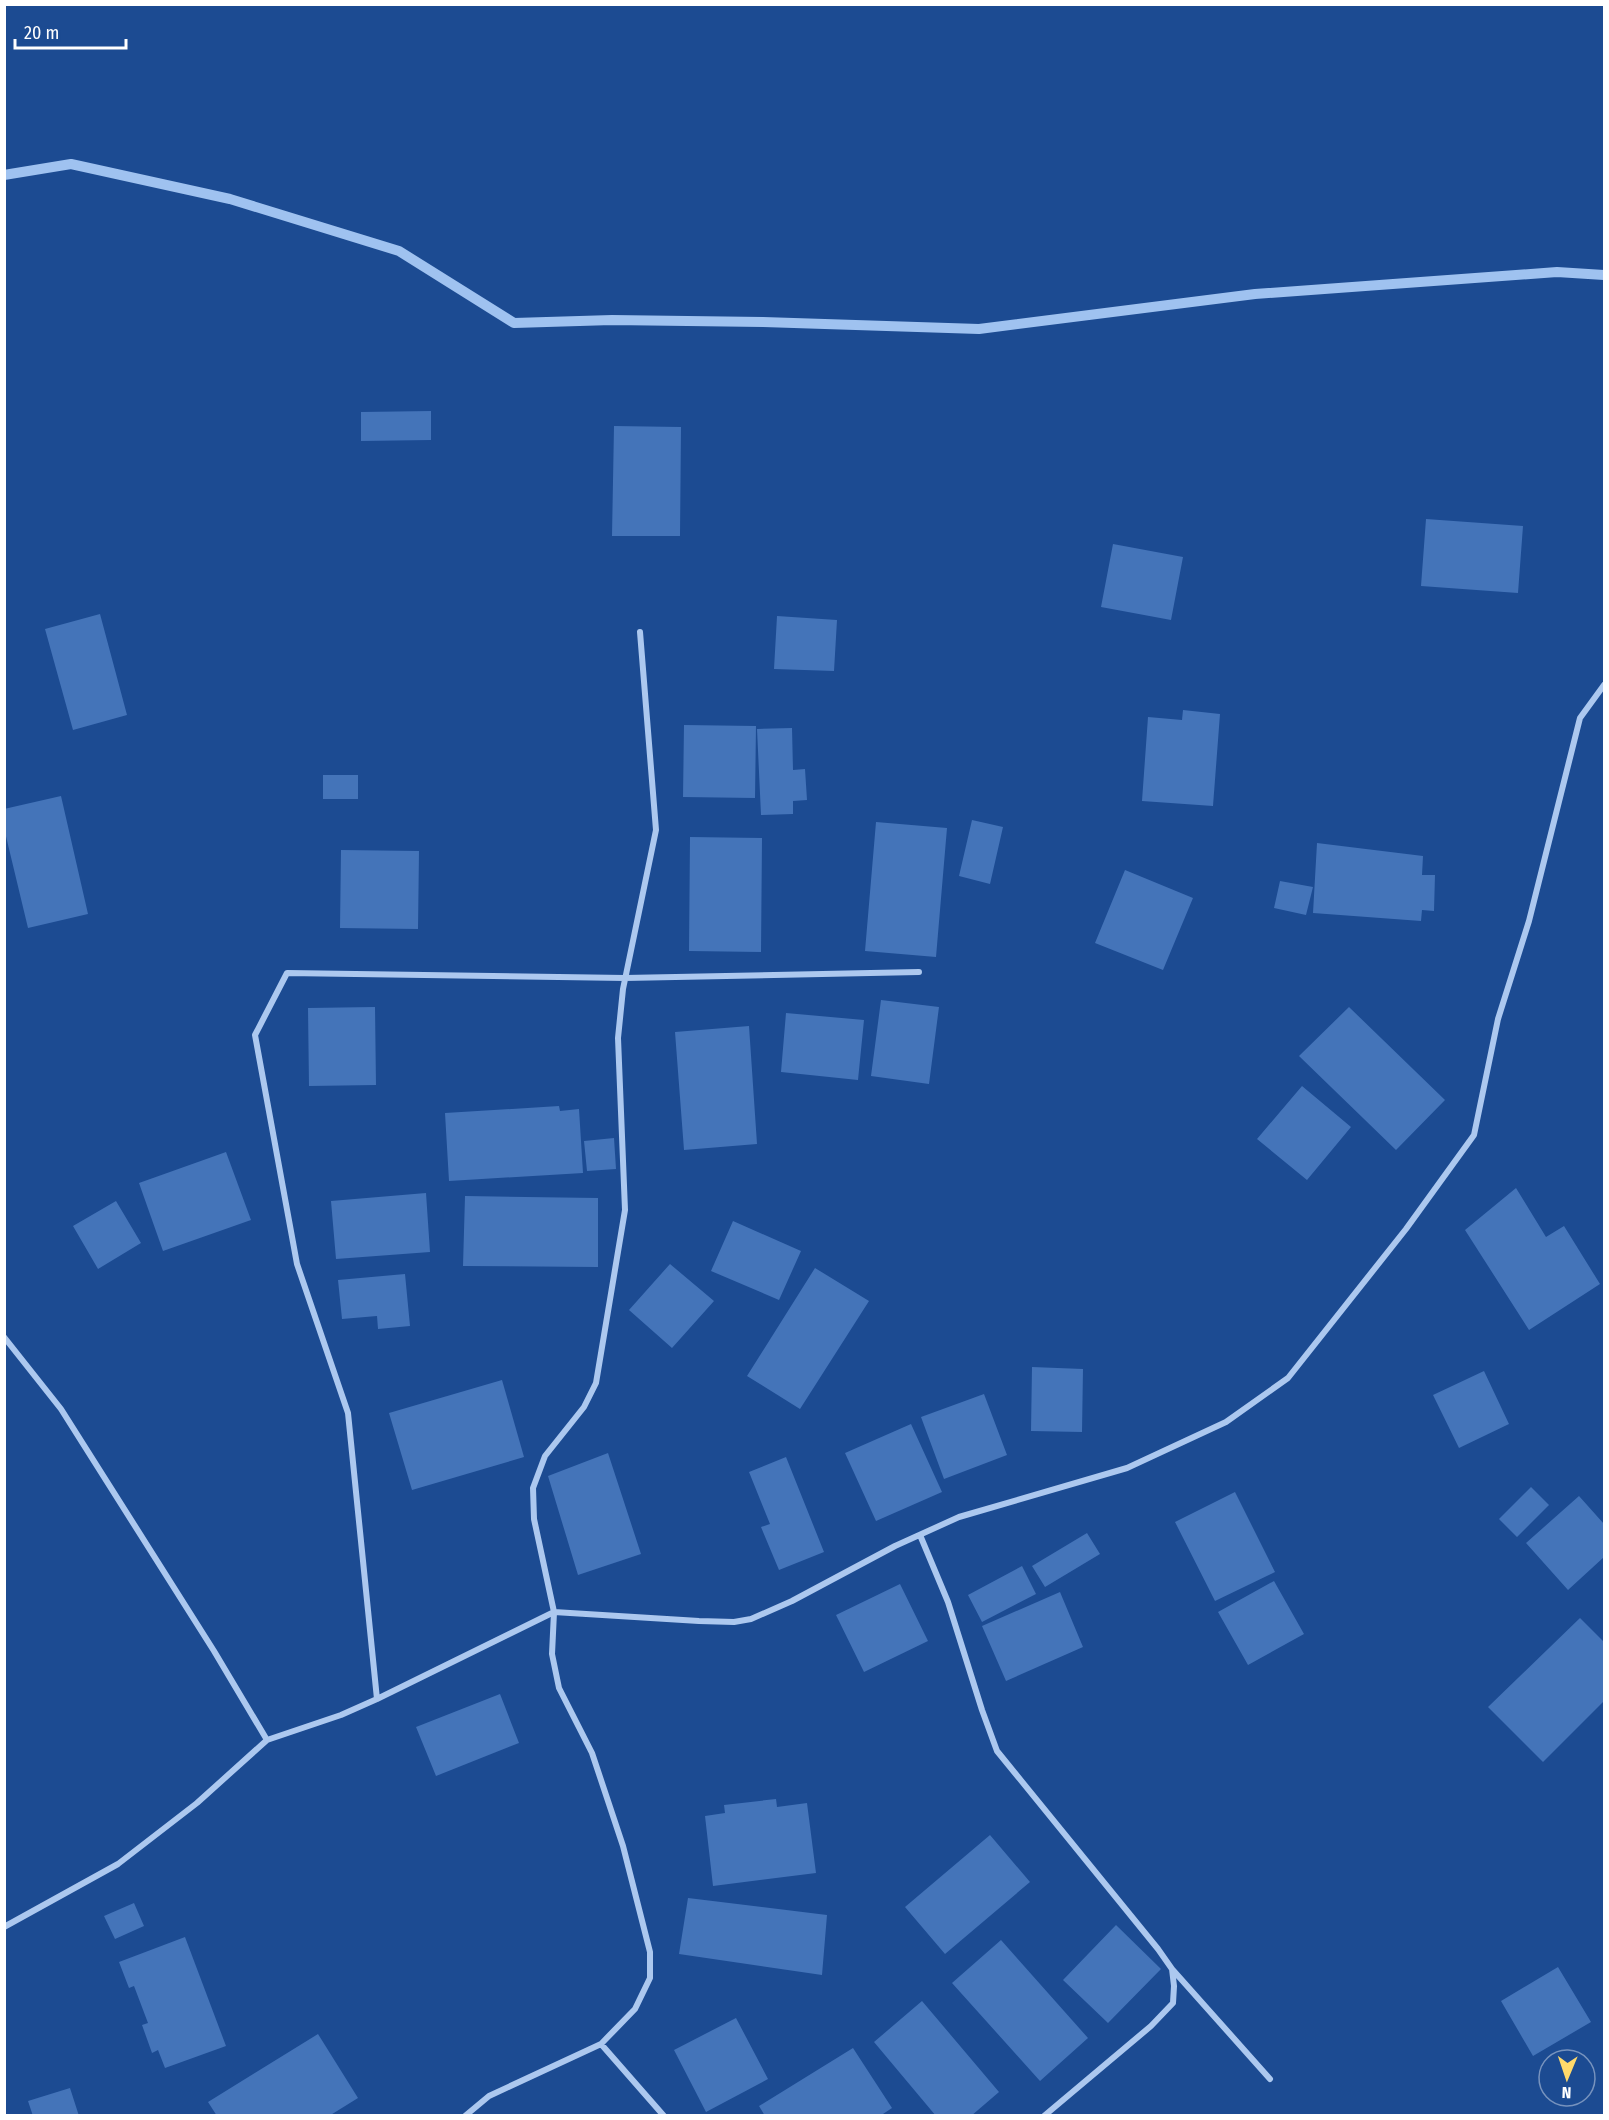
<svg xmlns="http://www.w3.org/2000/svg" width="1609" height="2120" viewBox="0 0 1609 2120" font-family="'Fira Sans Condensed',sans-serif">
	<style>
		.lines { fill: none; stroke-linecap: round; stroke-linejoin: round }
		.stream { stroke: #9fc2f0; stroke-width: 10 }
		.building { fill: #4474b9 }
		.minor { stroke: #acc8ef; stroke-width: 6 }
	</style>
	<rect width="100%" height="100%" fill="#1c4b92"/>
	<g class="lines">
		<!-- stream -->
		<path class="stream" d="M 4,175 L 71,164 L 230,199 L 399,251 L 514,323 L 612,320 L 763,322 L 979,329 L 1255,294 L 1557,272 L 1604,275"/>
	</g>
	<!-- building -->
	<path class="building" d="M 431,411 L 431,440 L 361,441 L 361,412 Z
		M 614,426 L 681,427 L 680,536 L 612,536 Z
		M 1426,519 L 1523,526 L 1518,593 L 1421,586 Z
		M 1113,544 L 1183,557 L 1171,620 L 1101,607 Z
		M 100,614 L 127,715 L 73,730 L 45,629 Z
		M 777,616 L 837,620 L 834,671 L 774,669 Z
		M 1183,710 L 1220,714 L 1213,806 L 1142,801 L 1148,717 L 1182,720 Z
		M 684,725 L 756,726 L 755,798 L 683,797 Z
		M 792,728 L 793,770 L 805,769 L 807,800 L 793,801 L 793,814 L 761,815 L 757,729 Z
		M 323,775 L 358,775 L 358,799 L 323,799 Z
		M 61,796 L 88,914 L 28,928 L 4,828 L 4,809 Z
		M 972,820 L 1003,827 L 990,884 L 959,876 Z
		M 876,822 L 947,828 L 936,957 L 865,951 Z
		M 690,837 L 762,838 L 761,952 L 689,951 Z
		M 1317,843 L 1423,856 L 1422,875 L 1435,875 L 1434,911 L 1422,910 L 1421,921 L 1313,913 Z
		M 341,850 L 419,851 L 418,929 L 340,928 Z
		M 1125,870 L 1193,898 L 1163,970 L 1095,943 Z
		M 1280,881 L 1313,887 L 1306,915 L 1274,908 Z
		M 881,1000 L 939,1007 L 929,1084 L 871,1076 Z
		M 375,1007 L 376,1085 L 309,1086 L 308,1008 Z
		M 1349,1007 L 1445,1100 L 1396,1150 L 1299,1056 Z
		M 786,1013 L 864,1020 L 858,1080 L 781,1072 Z
		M 749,1026 L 757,1144 L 684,1150 L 675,1032 Z
		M 1302,1086 L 1351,1127 L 1307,1180 L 1257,1139 Z
		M 559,1106 L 560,1111 L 579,1109 L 583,1173 L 449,1181 L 445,1113 Z
		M 614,1138 L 616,1169 L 587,1171 L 584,1141 Z
		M 226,1152 L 251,1220 L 163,1251 L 139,1183 Z
		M 1516,1188 L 1546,1237 L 1564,1226 L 1600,1284 L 1529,1330 L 1465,1230 Z
		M 426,1193 L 430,1252 L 336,1259 L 331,1201 Z
		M 465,1196 L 598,1198 L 598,1267 L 463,1266 Z
		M 116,1201 L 141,1243 L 98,1269 L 73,1226 Z
		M 733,1221 L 801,1251 L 779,1300 L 711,1271 Z
		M 670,1264 L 714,1301 L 672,1348 L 629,1310 Z
		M 815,1268 L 869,1301 L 800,1409 L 747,1376 Z
		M 405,1274 L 410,1326 L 378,1329 L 377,1316 L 342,1319 L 338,1280 Z
		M 1032,1367 L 1083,1369 L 1082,1432 L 1031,1431 Z
		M 1484,1371 L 1509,1424 L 1459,1448 L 1433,1395 Z
		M 502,1380 L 524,1457 L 412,1490 L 389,1413 Z
		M 984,1394 L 1007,1455 L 944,1479 L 921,1417 Z
		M 911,1424 L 942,1492 L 876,1521 L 845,1453 Z
		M 608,1453 L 641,1554 L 578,1575 L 548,1476 Z
		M 786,1457 L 824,1552 L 779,1570 L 761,1527 L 770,1524 L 749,1472 Z
		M 1531,1487 L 1549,1505 L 1517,1537 L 1499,1519 Z
		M 1235,1492 L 1275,1572 L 1215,1601 L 1175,1522 Z
		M 1579,1496 L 1604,1524 L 1604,1557 L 1568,1590 L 1526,1543 Z
		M 1087,1533 L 1100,1554 L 1045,1587 L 1032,1566 Z
		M 1022,1566 L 1036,1594 L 982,1622 L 968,1595 Z
		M 1274,1581 L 1304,1634 L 1248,1665 L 1218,1612 Z
		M 900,1584 L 928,1641 L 864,1672 L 836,1615 Z
		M 1060,1592 L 1083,1647 L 1006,1681 L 982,1626 Z
		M 1580,1618 L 1604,1642 L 1604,1701 L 1543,1762 L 1488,1707 Z
		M 500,1694 L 519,1743 L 436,1776 L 416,1727 Z
		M 776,1799 L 777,1807 L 807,1803 L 816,1873 L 713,1886 L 705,1816 L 725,1813 L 724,1805 Z
		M 990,1835 L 1030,1882 L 945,1954 L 905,1907 Z
		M 688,1898 L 827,1915 L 822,1975 L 679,1954 Z
		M 134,1903 L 144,1926 L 115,1939 L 104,1916 Z
		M 1116,1925 L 1161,1969 L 1108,2023 L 1063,1980 Z
		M 185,1937 L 226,2046 L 165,2068 L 158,2050 L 152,2053 L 142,2025 L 148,2023 L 134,1986 L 129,1988 L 119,1962 Z
		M 1001,1940 L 1088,2038 L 1040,2081 L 952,1983 Z
		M 1558,1967 L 1591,2022 L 1533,2056 L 1501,2001 Z
		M 922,2001 L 999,2092 L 971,2116 L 936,2116 L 874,2042 Z
		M 736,2018 L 768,2079 L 706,2112 L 674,2050 Z
		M 318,2034 L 358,2098 L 329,2116 L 217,2116 L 208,2102 Z
		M 853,2048 L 892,2108 L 880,2116 L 765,2116 L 759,2106 Z
		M 70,2088 L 79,2116 L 33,2116 L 28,2101 Z"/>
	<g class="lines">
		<!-- minor -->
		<path class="minor" d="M 4,1337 L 61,1409 L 214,1651 L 267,1740 L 197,1803 L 118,1864 L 4,1927
			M 920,1535 L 948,1602 L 982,1710 L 997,1751 L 1158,1949 L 1172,1969 L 1174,1986 L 1173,2003 L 1151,2026 L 1044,2116
			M 377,1699 L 348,1413 L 297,1264 L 255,1035 L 287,973 L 625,978 L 919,972
			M 267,1740 L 341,1715 L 377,1699 L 554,1612 L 699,1621 L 734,1622 L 751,1619 L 792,1601 L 895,1546 L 959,1517 L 1127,1468 L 1226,1422 L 1288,1378 L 1406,1229 L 1474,1135 L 1498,1019 L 1529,921 L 1580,718 L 1604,685
			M 1172,1969 L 1270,2079
			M 601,2044 L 664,2116
			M 465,2116 L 489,2096 L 601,2044 L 635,2009 L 650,1978 L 650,1952 L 623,1846 L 592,1753 L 559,1688 L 552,1654 L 554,1612 L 534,1519 L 533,1488 L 545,1456 L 584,1407 L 596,1383 L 625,1210 L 618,1038 L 623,989 L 656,830 L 640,632"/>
	</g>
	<!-- border -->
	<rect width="1609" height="2120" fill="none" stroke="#ffffff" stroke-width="12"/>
	<!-- north arrow -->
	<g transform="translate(1567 2078) rotate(182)"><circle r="28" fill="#1c4b92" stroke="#7793be" stroke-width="1.5"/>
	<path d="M0-4.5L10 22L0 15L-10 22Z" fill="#ffd96a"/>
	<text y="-9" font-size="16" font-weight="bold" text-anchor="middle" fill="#ffffff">N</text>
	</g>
	<!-- scale -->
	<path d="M15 39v9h111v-9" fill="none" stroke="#ffffff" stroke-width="3"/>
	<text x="24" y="39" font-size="18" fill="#ffffff" stroke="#1c4b92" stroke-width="4.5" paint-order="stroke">20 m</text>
</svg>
